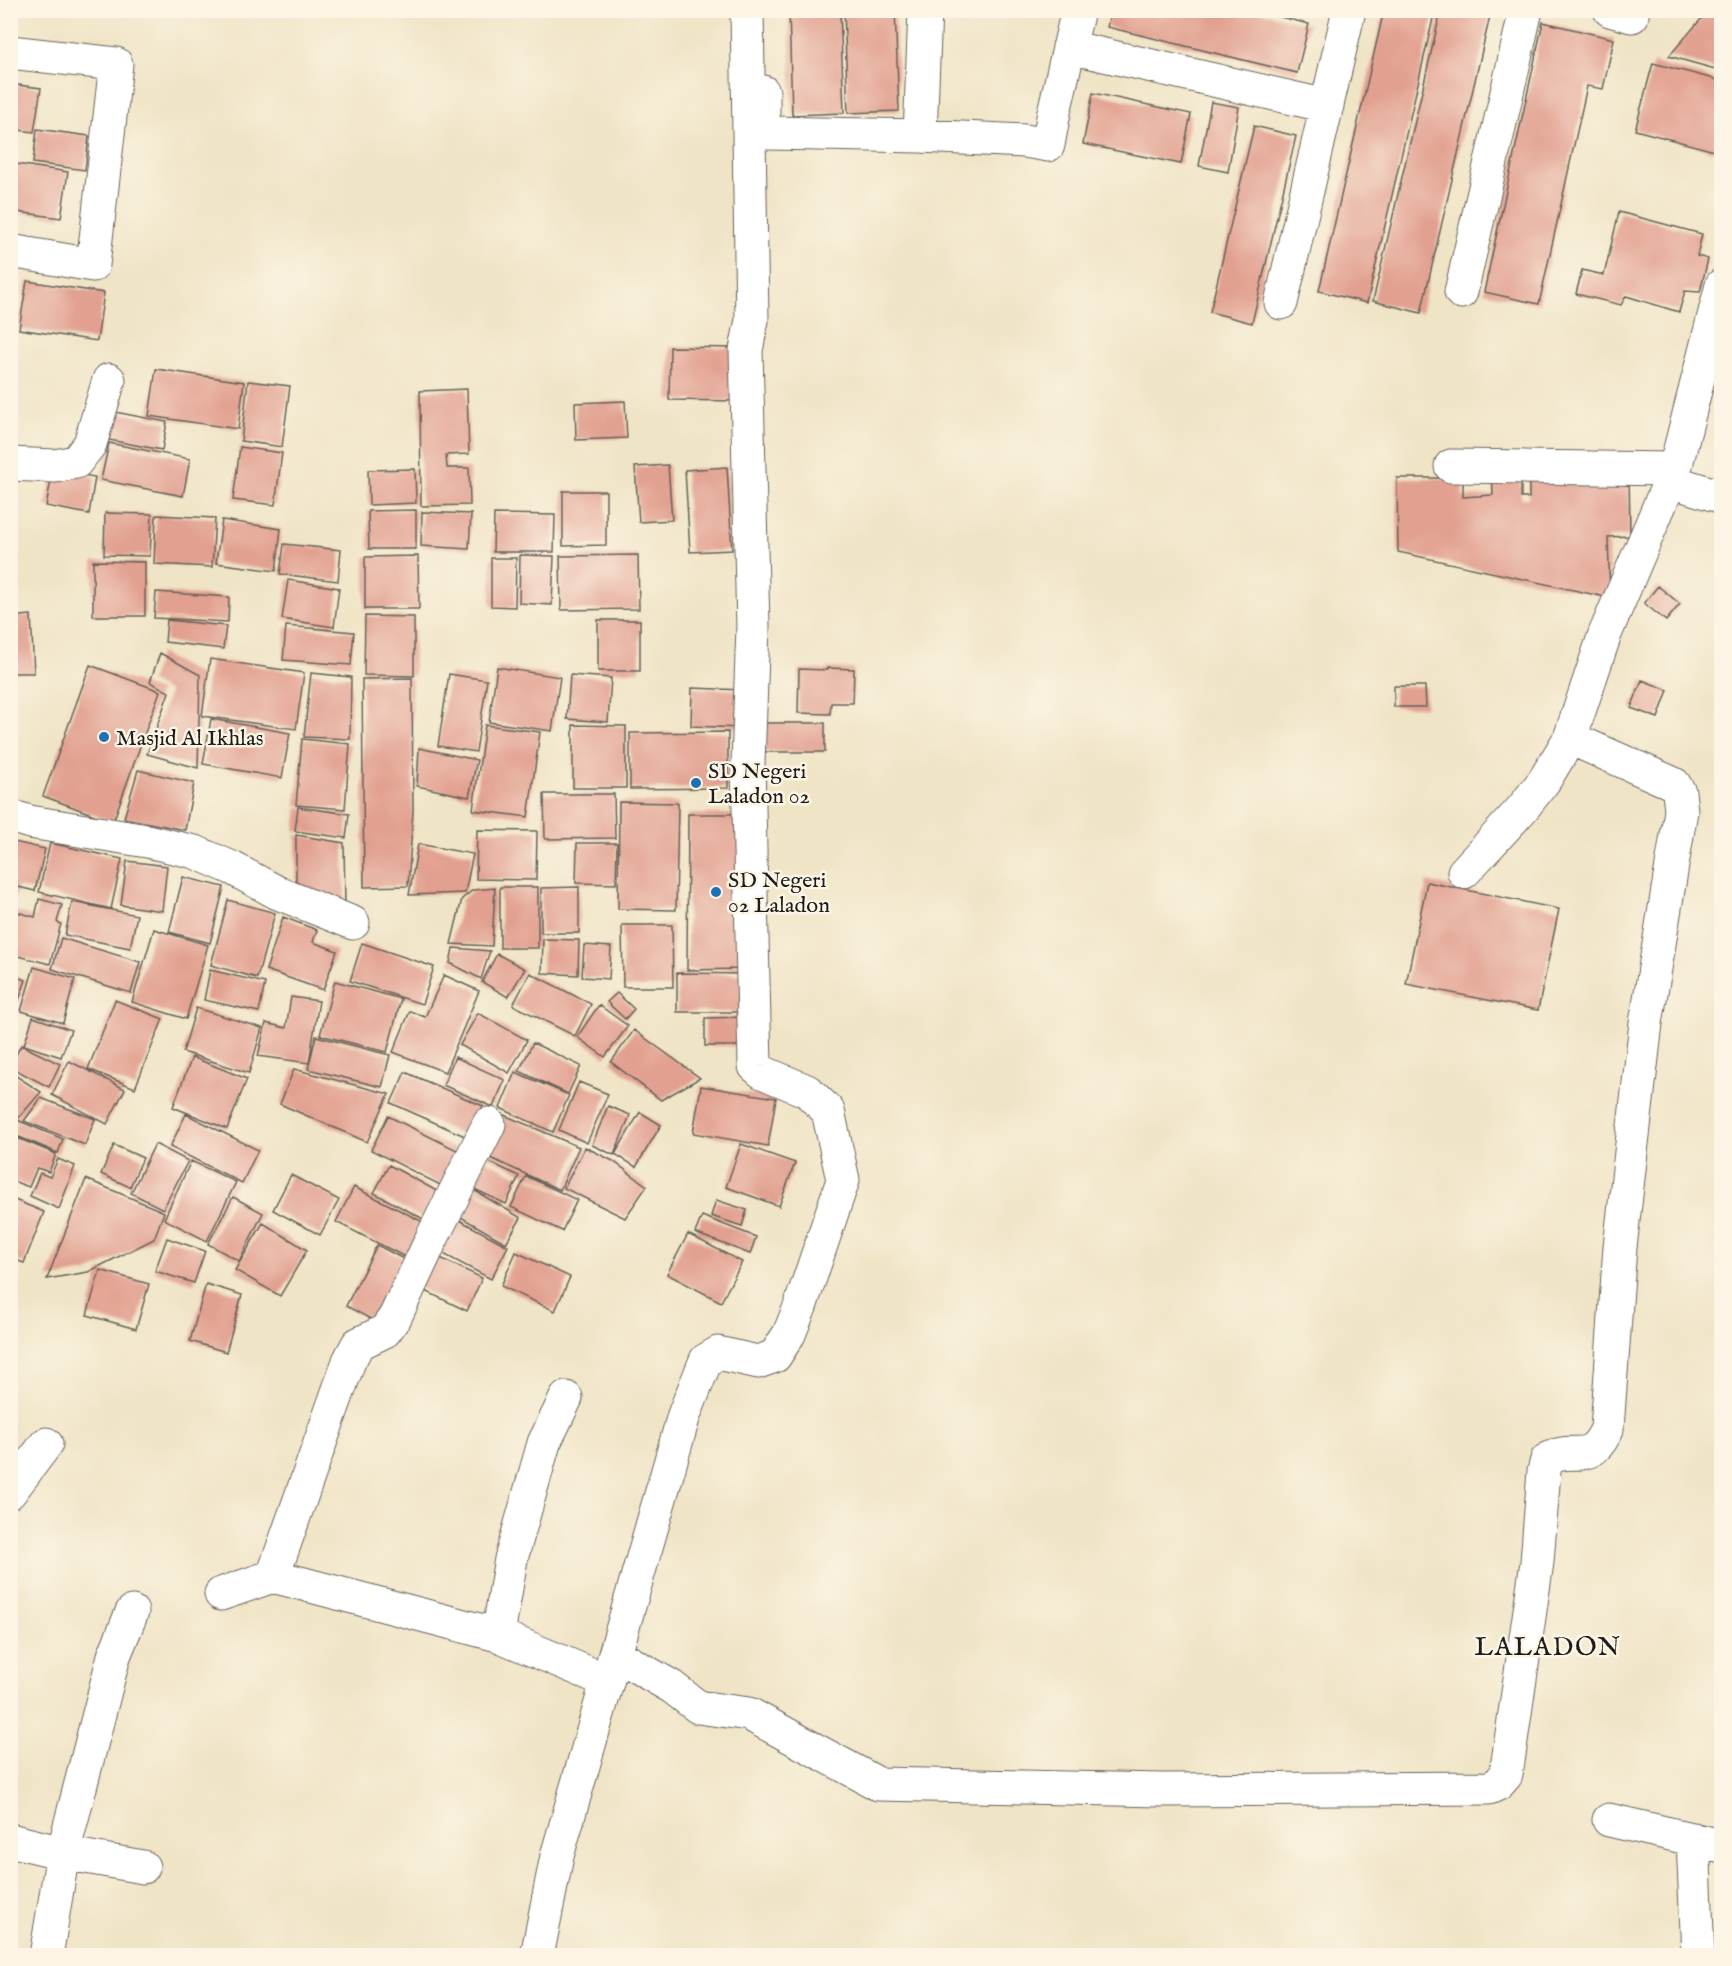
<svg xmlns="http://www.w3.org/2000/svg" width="1732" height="1966" viewBox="0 0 1732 1966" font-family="'IM FELL English',serif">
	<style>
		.building { fill: #e2a090 }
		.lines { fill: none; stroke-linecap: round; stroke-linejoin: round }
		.minor-casing { stroke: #666258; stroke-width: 35 }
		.minor { stroke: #fff; stroke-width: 33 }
		.poi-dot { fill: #1f6fb2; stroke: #fcf5e5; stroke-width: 2 }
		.labels { text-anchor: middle; stroke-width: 5; stroke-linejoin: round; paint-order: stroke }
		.poi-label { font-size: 22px; fill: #1c1c1c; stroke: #fcf5e5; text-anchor: start }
		.quarter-label { font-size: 26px; letter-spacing: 1.5px; fill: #1c1c1c; stroke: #fcf5e5 }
	</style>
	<rect width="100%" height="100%" fill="#fcf5e5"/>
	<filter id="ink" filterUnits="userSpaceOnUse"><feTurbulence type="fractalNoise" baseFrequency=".0167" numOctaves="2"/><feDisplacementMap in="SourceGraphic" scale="12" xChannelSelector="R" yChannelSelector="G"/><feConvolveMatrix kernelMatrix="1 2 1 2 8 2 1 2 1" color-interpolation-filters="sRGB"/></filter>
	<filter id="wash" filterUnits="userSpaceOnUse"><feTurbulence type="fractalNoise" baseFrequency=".008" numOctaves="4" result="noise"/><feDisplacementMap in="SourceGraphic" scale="24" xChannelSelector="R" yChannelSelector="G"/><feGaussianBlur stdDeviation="1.35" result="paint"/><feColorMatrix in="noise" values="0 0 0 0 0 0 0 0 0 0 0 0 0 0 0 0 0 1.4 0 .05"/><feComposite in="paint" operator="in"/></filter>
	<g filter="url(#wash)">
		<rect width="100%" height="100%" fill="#f0e4c6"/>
		<g id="blocks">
			<!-- building -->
			<path class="building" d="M 789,10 L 840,10 L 844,113 L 792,115 Z
				M 844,10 L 895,10 L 899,111 L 848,113 Z
				M 1111,10 L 1252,10 L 1309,24 L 1297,73 L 1107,27 Z
				M 1384,10 L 1435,10 L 1367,303 L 1319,291 Z
				M 1441,10 L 1466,10 L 1490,16 L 1421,313 L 1373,301 Z
				M 1709,10 L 1722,10 L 1722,71 L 1669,56 Z
				M 1543,22 L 1614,39 L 1603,89 L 1587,86 L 1539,304 L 1484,292 Z
				M 1653,63 L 1722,81 L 1722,153 L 1635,130 Z
				M 10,84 L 41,88 L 34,132 L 10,129 Z
				M 1093,93 L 1191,114 L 1181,164 L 1083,144 Z
				M 1211,102 L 1239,107 L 1228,172 L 1199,166 Z
				M 1254,126 L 1296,136 L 1252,323 L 1210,312 Z
				M 37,129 L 89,136 L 85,170 L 33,163 Z
				M 10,163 L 68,172 L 61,218 L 10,211 Z
				M 1619,212 L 1702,234 L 1697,256 L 1708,259 L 1700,292 L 1685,291 L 1679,312 L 1626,296 L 1621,305 L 1576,294 L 1582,270 L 1604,275 Z
				M 10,281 L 18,282 L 12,328 L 10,328 Z
				M 27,281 L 104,293 L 97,341 L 19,329 Z
				M 670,347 L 738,348 L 737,401 L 669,400 Z
				M 156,369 L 244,382 L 238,429 L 149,416 Z
				M 248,381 L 290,386 L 282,447 L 241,441 Z
				M 467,389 L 469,454 L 446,455 L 447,468 L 469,468 L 470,505 L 421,506 L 420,391 Z
				M 625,401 L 627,438 L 576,440 L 575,403 Z
				M 115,412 L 167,422 L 162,450 L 109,440 Z
				M 109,443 L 190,459 L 183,496 L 101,480 Z
				M 240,447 L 282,453 L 275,505 L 233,500 Z
				M 668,465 L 672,520 L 639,522 L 635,467 Z
				M 1492,466 L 1521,467 L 1521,498 L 1529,498 L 1529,471 L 1629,470 L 1630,536 L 1608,537 L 1610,598 L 1398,552 L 1397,478 L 1463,478 L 1463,497 L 1493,495 Z
				M 727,467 L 732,550 L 690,552 L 685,470 Z
				M 415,469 L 416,503 L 369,505 L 368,470 Z
				M 53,470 L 95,477 L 89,514 L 46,506 Z
				M 563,491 L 606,491 L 606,545 L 563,546 Z
				M 416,510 L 416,549 L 369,549 L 368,511 Z
				M 422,512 L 471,514 L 469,549 L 421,546 Z
				M 105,513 L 152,514 L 150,556 L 104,555 Z
				M 494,514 L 555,515 L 554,552 L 493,552 Z
				M 156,515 L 215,518 L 212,567 L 154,564 Z
				M 222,520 L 281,529 L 276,571 L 216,563 Z
				M 284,544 L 341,550 L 338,581 L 280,574 Z
				M 520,555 L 554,556 L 552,605 L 519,603 Z
				M 638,555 L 639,609 L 561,610 L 560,556 Z
				M 418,556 L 419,609 L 365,609 L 365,557 Z
				M 491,558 L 516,558 L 515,607 L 491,606 Z
				M 93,561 L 145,562 L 145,616 L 93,616 Z
				M 288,580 L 339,588 L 334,627 L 282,619 Z
				M 1658,586 L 1680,604 L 1666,621 L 1644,603 Z
				M 156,592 L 229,597 L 228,622 L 154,618 Z
				M 31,615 L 34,673 L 10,673 L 10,617 Z
				M 365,616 L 414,617 L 414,676 L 364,675 Z
				M 167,620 L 226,626 L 223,649 L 165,642 Z
				M 598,620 L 640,620 L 640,671 L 598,671 Z
				M 286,626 L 354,632 L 351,665 L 283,660 Z
				M 160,653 L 200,675 L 198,768 L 147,754 L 169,692 L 150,682 Z
				M 210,659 L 304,673 L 296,729 L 202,716 Z
				M 90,665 L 160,691 L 113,822 L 43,796 Z
				M 497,667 L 560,677 L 552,731 L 489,722 Z
				M 827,668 L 854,669 L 853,703 L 831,703 L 830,714 L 798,713 L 799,669 L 827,670 Z
				M 311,673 L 351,677 L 350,739 L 304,737 Z
				M 449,674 L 487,680 L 476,752 L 438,746 Z
				M 570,675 L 611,678 L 608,722 L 567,719 Z
				M 412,678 L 413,811 L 408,886 L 364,887 L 362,679 Z
				M 1642,680 L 1668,690 L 1658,718 L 1631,708 Z
				M 1394,686 L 1425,686 L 1426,707 L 1394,707 Z
				M 692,688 L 744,690 L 742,728 L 691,726 Z
				M 211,719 L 290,733 L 282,778 L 203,764 Z
				M 759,723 L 825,723 L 825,752 L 759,752 Z
				M 485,725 L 540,732 L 528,817 L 473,810 Z
				M 573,725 L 626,726 L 626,788 L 573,788 Z
				M 728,732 L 728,788 L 630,789 L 630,733 Z
				M 302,739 L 350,744 L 345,809 L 296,805 Z
				M 419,748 L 477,760 L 469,797 L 417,786 Z
				M 138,770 L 194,783 L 185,830 L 124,818 Z
				M 544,794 L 614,794 L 615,838 L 545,839 Z
				M 619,802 L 678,803 L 676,910 L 618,909 Z
				M 298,807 L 349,814 L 346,838 L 295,831 Z
				M 688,814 L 745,814 L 744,969 L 687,970 Z
				M 477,830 L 537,831 L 536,880 L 476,879 Z
				M 296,835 L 344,843 L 345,905 L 296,896 Z
				M 10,841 L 45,849 L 35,891 L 18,887 L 11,908 Z
				M 50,843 L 122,859 L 111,909 L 39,892 Z
				M 577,843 L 617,843 L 616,884 L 576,883 Z
				M 418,844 L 473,854 L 465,893 L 409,895 Z
				M 127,861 L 167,866 L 162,911 L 121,905 Z
				M 183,877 L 224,887 L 210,943 L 169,932 Z
				M 1427,882 L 1559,909 L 1538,1010 L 1406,984 Z
				M 500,887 L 538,887 L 538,948 L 500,948 Z
				M 579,887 L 579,933 L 541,933 L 541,888 Z
				M 495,888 L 492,946 L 451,944 L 462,899 L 473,890 Z
				M 39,899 L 62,905 L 57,922 L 61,924 L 50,964 L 10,954 L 10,910 L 35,917 Z
				M 228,900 L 275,913 L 257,978 L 211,965 Z
				M 72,902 L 137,915 L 130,948 L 65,935 Z
				M 283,917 L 317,930 L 313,942 L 337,951 L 323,990 L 266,970 Z
				M 622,925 L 672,925 L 673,987 L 623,987 Z
				M 154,929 L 208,945 L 186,1019 L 132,1002 Z
				M 61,938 L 140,962 L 131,993 L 52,969 Z
				M 543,939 L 579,940 L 578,975 L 542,973 Z
				M 362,943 L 434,967 L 422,1004 L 350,981 Z
				M 584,945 L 611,947 L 609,979 L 582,977 Z
				M 453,948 L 490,951 L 481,979 L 450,963 Z
				M 497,954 L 525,969 L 508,997 L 482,982 Z
				M 34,967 L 75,979 L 63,1023 L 21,1011 Z
				M 210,970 L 265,983 L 259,1012 L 204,1000 Z
				M 530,973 L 591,1004 L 575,1036 L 513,1005 Z
				M 677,973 L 746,974 L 746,1012 L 677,1012 Z
				M 10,975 L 26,980 L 11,1022 L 10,1022 Z
				M 444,975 L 479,991 L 445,1072 L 393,1052 L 410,1011 L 425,1017 Z
				M 335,981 L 401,999 L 387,1052 L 320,1035 Z
				M 617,993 L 634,1009 L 625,1019 L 607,1002 Z
				M 291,997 L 319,1001 L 309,1063 L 258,1056 L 266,1023 L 286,1028 Z
				M 115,1000 L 163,1019 L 135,1088 L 88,1069 Z
				M 599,1005 L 628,1026 L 605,1057 L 577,1037 Z
				M 196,1008 L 262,1028 L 249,1073 L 183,1052 Z
				M 478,1013 L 527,1040 L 509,1073 L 460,1045 Z
				M 33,1017 L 71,1030 L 61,1057 L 24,1045 Z
				M 747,1017 L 747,1046 L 705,1046 L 705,1018 Z
				M 634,1030 L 700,1078 L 661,1100 L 611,1062 Z
				M 10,1032 L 17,1034 L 11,1056 L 10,1056 Z
				M 316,1036 L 390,1055 L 382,1087 L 308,1069 Z
				M 533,1043 L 581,1066 L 568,1094 L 519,1071 Z
				M 21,1045 L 60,1064 L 49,1087 L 10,1067 Z
				M 192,1057 L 247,1079 L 227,1129 L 173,1107 Z
				M 455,1057 L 505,1080 L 493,1107 L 443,1085 Z
				M 69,1061 L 125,1089 L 107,1124 L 52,1095 Z
				M 294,1069 L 389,1094 L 367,1142 L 280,1104 Z
				M 10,1072 L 41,1092 L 10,1128 Z
				M 405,1072 L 483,1106 L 469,1138 L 391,1103 Z
				M 515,1072 L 569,1095 L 553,1132 L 500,1108 Z
				M 579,1082 L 608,1094 L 587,1143 L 559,1130 Z
				M 701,1086 L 776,1098 L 768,1146 L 693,1133 Z
				M 41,1098 L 95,1119 L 85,1145 L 24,1121 Z
				M 608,1106 L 630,1115 L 614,1155 L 592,1145 Z
				M 640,1112 L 661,1125 L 636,1167 L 615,1154 Z
				M 186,1114 L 258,1150 L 242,1183 L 170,1147 Z
				M 504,1115 L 579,1147 L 560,1190 L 486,1156 Z
				M 388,1116 L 465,1154 L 448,1189 L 371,1150 Z
				M 17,1120 L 63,1139 L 58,1153 L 12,1134 Z
				M 10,1135 L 56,1154 L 49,1172 L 37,1168 L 29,1187 L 10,1180 Z
				M 155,1144 L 188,1161 L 163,1209 L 131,1193 Z
				M 741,1144 L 795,1163 L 779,1206 L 726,1187 Z
				M 114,1145 L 143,1158 L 130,1187 L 101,1174 Z
				M 585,1147 L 613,1161 L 647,1186 L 625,1218 L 564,1188 Z
				M 58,1159 L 75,1166 L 59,1209 L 30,1196 L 40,1173 L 50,1177 Z
				M 483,1159 L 519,1176 L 506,1204 L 470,1187 Z
				M 191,1161 L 236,1182 L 207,1241 L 164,1219 Z
				M 389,1165 L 444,1195 L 429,1222 L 374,1193 Z
				M 291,1175 L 339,1200 L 320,1235 L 273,1210 Z
				M 526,1176 L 577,1200 L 562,1231 L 511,1207 Z
				M 86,1179 L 164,1212 L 154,1239 L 88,1272 L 47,1279 Z
				M 467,1186 L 521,1218 L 506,1243 L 452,1212 Z
				M 354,1187 L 433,1227 L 415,1262 L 336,1222 Z
				M 233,1197 L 263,1213 L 239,1261 L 208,1244 Z
				M 10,1198 L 44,1212 L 24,1263 L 10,1258 Z
				M 716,1200 L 747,1210 L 742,1226 L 711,1216 Z
				M 450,1215 L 508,1246 L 491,1279 L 432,1248 Z
				M 702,1216 L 756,1237 L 750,1254 L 695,1233 Z
				M 263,1223 L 307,1250 L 280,1296 L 235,1270 Z
				M 688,1234 L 742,1262 L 721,1302 L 667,1274 Z
				M 167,1238 L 205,1251 L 194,1283 L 155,1271 Z
				M 377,1245 L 417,1266 L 386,1327 L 346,1306 Z
				M 516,1252 L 570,1277 L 555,1311 L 501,1286 Z
				M 430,1253 L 482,1278 L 467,1311 L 415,1286 Z
				M 100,1270 L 149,1284 L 136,1329 L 87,1315 Z
				M 206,1284 L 242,1295 L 226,1352 L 190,1341 Z"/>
		</g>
	</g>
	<g filter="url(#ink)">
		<use href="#blocks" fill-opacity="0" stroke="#666258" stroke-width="1.5"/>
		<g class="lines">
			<!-- minor casing -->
			<g class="minor-casing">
				<path id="minor" d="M 1610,10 L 1632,16
					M 1069,47 L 1327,106
					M 10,52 L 116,64 L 93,265 L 10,251
					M 763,92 L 763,126 L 769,133 L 920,136 L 1025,141 L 1048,145 L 1054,112 L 1078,10
					M 920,136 L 925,10
					M 1461,292 L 1526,10
					M 1281,303 L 1349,10
					M 10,464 L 55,466 L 76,462 L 90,444 L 109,380
					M 1451,466 L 1675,469
					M 1670,481 L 1722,497
					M 10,816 L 30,822 L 147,841 L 195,852 L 232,868 L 278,893 L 353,923
					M 1464,872 L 1522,809 L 1544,781 L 1570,738 L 1605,634 L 1675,469 L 1722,285
					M 10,1492 L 46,1444
					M 273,1576 L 349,1361 L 358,1344 L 385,1331 L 395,1317 L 433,1236 L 489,1124
					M 221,1594 L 273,1576 L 498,1635 L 607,1681
					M 498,1635 L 511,1559 L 544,1443 L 566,1398
					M 615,1654 L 672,1687 L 698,1707 L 749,1714 L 878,1784 L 1162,1790 L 1489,1788 L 1498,1784 L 1506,1775 L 1537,1562 L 1544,1471 L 1547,1460 C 1572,1443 1589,1469 1607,1429 L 1620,1247 L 1646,1023 L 1681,811 L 1679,792 L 1674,784 L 1570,738
					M 1609,1820 L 1722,1846
					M 1693,1839 L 1698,1956
					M 10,1840 L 63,1853 L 143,1867
					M 46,1956 L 63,1853 L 114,1656 L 132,1612
					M 537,1956 L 557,1856 L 684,1415 L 706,1360 L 718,1353 L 758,1362 L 775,1356 L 789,1334 L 800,1307 L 843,1180 L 828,1111 L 807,1091 L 762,1072 L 755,1066 L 748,763 L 753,627 L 746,350 L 752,320 L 747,10"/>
			</g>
			<!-- minor -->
			<use href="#minor" class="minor"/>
		</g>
	</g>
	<!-- markers -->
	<g class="poi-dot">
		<circle cx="104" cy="737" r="6"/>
		<circle cx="696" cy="783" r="6"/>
		<circle cx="716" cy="892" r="6"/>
	</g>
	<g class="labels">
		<!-- poi labels -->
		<g class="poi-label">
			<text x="116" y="745">Masjid Al Ikhlas</text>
			<text x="708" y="778">SD Negeri<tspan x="708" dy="25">Laladon 02</tspan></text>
			<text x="728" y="887">SD Negeri<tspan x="728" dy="25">02 Laladon</tspan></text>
		</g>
		<!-- quarter labels -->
		<g class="quarter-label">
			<text x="1548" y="1655">LALADON</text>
		</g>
	</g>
	<!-- margin -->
	<rect width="1732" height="1966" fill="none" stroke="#fcf5e5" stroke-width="36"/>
</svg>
